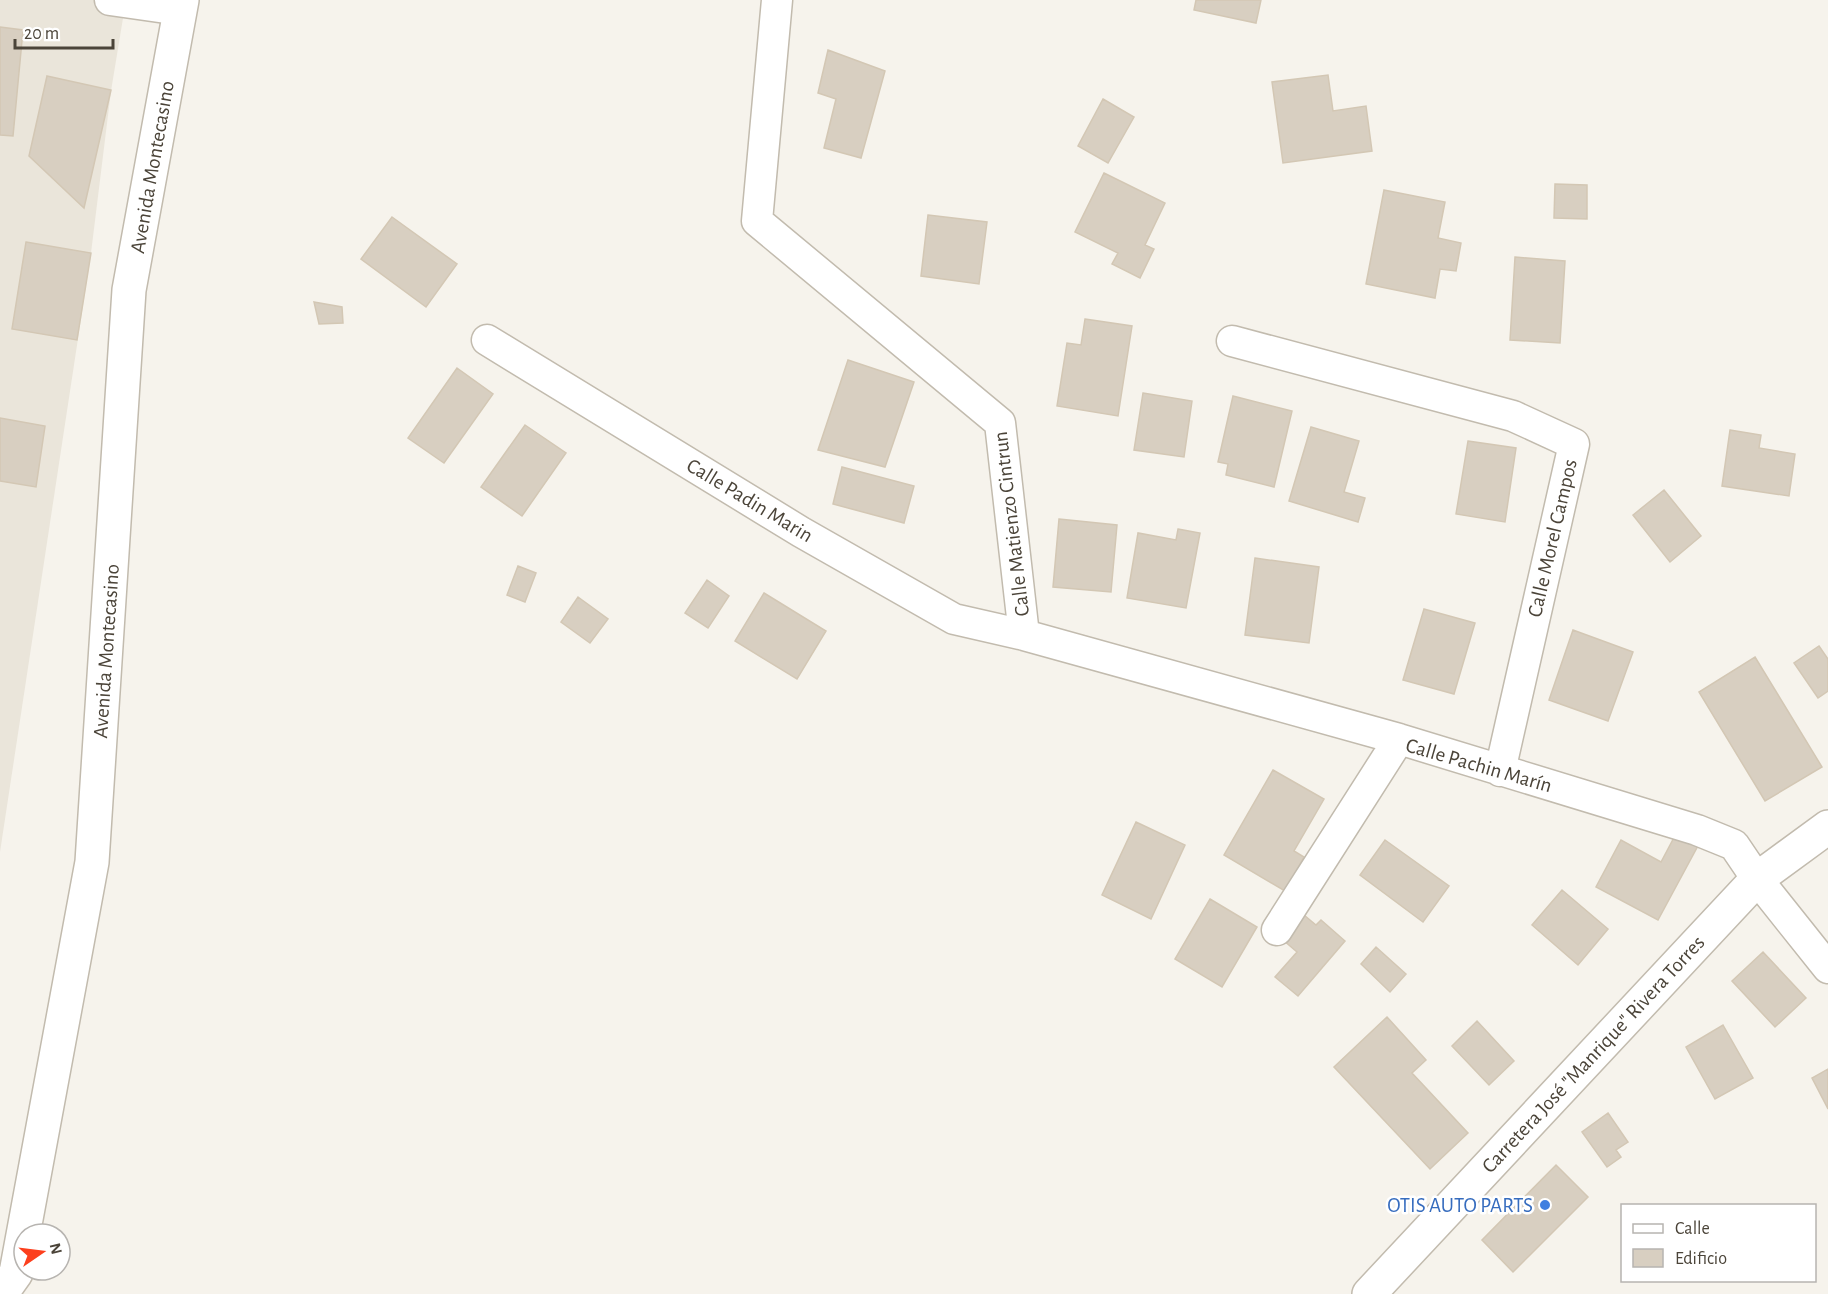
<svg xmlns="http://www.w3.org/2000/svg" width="1828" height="1294" viewBox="0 0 1828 1294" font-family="'Alegreya Sans',sans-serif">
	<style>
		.residential { fill: #eae5da }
		.building { fill: #d8cfc1; stroke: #d3c7b4; stroke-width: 1.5 }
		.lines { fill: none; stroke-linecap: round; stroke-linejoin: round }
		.minor-casing { stroke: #c2bbae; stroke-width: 33 }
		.tertiary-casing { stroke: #c2bbae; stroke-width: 36 }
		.minor { stroke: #fff; stroke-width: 30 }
		.tertiary { stroke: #fff; stroke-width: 33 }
		.shop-dot { fill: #3f7fe0; stroke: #fff; stroke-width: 2 }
		.labels { text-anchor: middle; stroke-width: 5; stroke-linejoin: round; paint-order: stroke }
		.street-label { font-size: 21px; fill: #4b4439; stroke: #fff }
		.shop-label { font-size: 21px; fill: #366cbe; stroke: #fff; text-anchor: end }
	</style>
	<rect width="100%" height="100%" fill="#f6f3ec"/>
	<!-- residential -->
	<path class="residential" d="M 0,0 L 126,0 L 111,91 L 91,253 L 0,852 Z"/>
	<!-- building -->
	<path class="building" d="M 1196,0 L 1261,0 L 1256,23 L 1194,10 Z
		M 0,27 L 23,30 L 13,136 L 0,135 Z
		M 828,50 L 885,71 L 861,158 L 824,148 L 836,99 L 818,93 Z
		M 1328,75 L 1333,111 L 1366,106 L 1372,151 L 1283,163 L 1272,82 Z
		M 47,76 L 111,90 L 84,208 L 29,156 Z
		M 1103,99 L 1134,117 L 1108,163 L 1078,146 Z
		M 1104,173 L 1165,203 L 1145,245 L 1154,249 L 1140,278 L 1112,264 L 1118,253 L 1075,232 Z
		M 1555,184 L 1587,185 L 1587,219 L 1554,218 Z
		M 1384,190 L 1445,202 L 1438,238 L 1461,243 L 1456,271 L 1440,269 L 1435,298 L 1366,284 Z
		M 928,215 L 987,222 L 979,284 L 921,276 Z
		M 392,217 L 457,264 L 426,307 L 361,259 Z
		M 26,242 L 91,253 L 77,340 L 12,329 Z
		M 1515,257 L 1565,261 L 1560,343 L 1510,340 Z
		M 314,302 L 342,307 L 343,323 L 319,324 Z
		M 1085,319 L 1132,326 L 1118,416 L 1057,406 L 1067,343 L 1081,345 Z
		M 848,360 L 914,382 L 885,467 L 818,450 Z
		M 457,368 L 493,394 L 444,463 L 408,438 Z
		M 1143,393 L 1192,401 L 1184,457 L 1134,450 Z
		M 1233,396 L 1292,411 L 1274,487 L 1226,475 L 1228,464 L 1218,462 Z
		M 0,418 L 45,426 L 36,487 L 0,481 Z
		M 525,425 L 566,453 L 522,516 L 481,487 Z
		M 1311,427 L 1359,441 L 1344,492 L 1365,498 L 1358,522 L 1289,501 Z
		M 1730,430 L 1761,435 L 1759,448 L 1795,454 L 1789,496 L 1722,486 Z
		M 1468,441 L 1516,448 L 1505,522 L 1456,514 Z
		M 842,467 L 914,486 L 904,523 L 833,504 Z
		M 1664,490 L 1701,536 L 1670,562 L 1633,515 Z
		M 1059,519 L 1117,525 L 1111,592 L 1053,587 Z
		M 1178,529 L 1200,533 L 1186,608 L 1127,598 L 1138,533 L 1176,540 Z
		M 1255,558 L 1319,567 L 1309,643 L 1245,635 Z
		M 518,566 L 536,573 L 525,602 L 507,595 Z
		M 707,580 L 729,596 L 708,628 L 685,613 Z
		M 764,593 L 826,631 L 797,679 L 735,641 Z
		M 578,597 L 608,619 L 590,643 L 561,622 Z
		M 1424,609 L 1475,623 L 1454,694 L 1403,680 Z
		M 1573,630 L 1633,652 L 1608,721 L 1549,700 Z
		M 1819,646 L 1828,659 L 1828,691 L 1818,698 L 1794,663 Z
		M 1755,657 L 1822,767 L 1765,801 L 1699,692 Z
		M 1273,770 L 1324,799 L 1294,851 L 1304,857 L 1285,891 L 1224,855 Z
		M 1136,822 L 1185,845 L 1151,919 L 1102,895 Z
		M 1678,830 L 1700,842 L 1658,920 L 1596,887 L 1621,840 L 1661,862 Z
		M 1385,840 L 1449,886 L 1423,922 L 1360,875 Z
		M 1562,890 L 1608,929 L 1578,965 L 1532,925 Z
		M 1210,899 L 1257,927 L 1222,987 L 1175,959 Z
		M 1304,915 L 1316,925 L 1321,920 L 1345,941 L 1298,996 L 1275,977 L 1297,952 L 1283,940 Z
		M 1376,947 L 1406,974 L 1390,992 L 1361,964 Z
		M 1763,952 L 1806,998 L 1775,1027 L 1732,981 Z
		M 1387,1017 L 1426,1060 L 1412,1073 L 1468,1133 L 1430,1169 L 1334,1067 Z
		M 1477,1021 L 1514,1061 L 1489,1085 L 1452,1046 Z
		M 1723,1025 L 1753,1078 L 1715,1099 L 1686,1047 Z
		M 1828,1069 L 1828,1109 L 1812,1078 Z
		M 1608,1113 L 1628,1142 L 1616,1150 L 1621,1157 L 1607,1167 L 1582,1132 Z
		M 1556,1165 L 1588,1197 L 1513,1272 L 1482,1240 Z"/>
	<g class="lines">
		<!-- minor casing -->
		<g class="minor-casing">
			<path id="minor" d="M 110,0 L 180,10
				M 777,0 L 757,221 L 1000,423 L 1024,635
				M 487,340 L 801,532 L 954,619 L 1024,635 L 1399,739 L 1697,830 L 1734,845 L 1757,879 L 1828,968
				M 1232,341 L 1513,416 L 1574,444 L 1500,771
				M 1277,930 L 1399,739"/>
		</g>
		<!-- tertiary casing -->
		<g class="tertiary-casing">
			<path id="tertiary" d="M 1,1294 L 16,1273 L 92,862 L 129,290 L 182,0
				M 1369,1294 L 1757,879 L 1828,827"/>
		</g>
		<!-- minor -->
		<use href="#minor" class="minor"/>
		<!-- tertiary -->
		<use href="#tertiary" class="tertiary"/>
	</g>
	<!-- markers -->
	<circle class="shop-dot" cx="1545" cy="1205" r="6"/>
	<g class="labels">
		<!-- street labels -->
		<g class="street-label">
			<text transform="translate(152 167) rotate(-80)" y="7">Avenida Montecasino</text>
			<text transform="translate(750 500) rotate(31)" y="7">Calle Padin Marin</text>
			<text transform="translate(1011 524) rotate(-97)" y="7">Calle Matienzo Cintrun</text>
			<text transform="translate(1552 538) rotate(-77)" y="7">Calle Morel Campos</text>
			<text transform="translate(106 651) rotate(-86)" y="7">Avenida Montecasino</text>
			<text transform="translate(1479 765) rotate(16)" y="7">Calle Pachin Marín</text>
			<text transform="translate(1593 1054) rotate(-47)" y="7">Carretera José "Manrique" Rivera Torres</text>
		</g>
		<!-- shop labels -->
		<g class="shop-label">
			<text x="1533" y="1212">OTIS AUTO PARTS</text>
		</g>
	</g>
	<!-- legend -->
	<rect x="1621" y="1204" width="195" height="78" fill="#ffffff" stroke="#b7b4b0" stroke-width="1.5"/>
	<rect x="1633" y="1224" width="30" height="9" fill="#ffffff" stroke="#b7b4b0" stroke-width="1.5"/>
	<text x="1675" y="1234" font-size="18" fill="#4b4439">Calle</text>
	<rect x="1633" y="1249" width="30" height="18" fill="#d8cfc1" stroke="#b7b4b0" stroke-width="1.5"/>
	<text x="1675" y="1264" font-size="18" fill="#4b4439">Edificio</text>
	<!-- north arrow -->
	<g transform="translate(42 1252) rotate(76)"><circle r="28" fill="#ffffff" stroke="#b7b4b0" stroke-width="1.5"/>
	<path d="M0-4.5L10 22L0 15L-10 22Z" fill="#fc3f1d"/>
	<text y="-9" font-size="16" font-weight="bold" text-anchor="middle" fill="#4b4439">N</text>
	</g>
	<!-- scale -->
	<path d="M15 39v9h98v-9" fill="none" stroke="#4b4439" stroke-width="3"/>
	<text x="24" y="39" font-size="18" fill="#4b4439" stroke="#ffffff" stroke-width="4.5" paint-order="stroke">20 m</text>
</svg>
